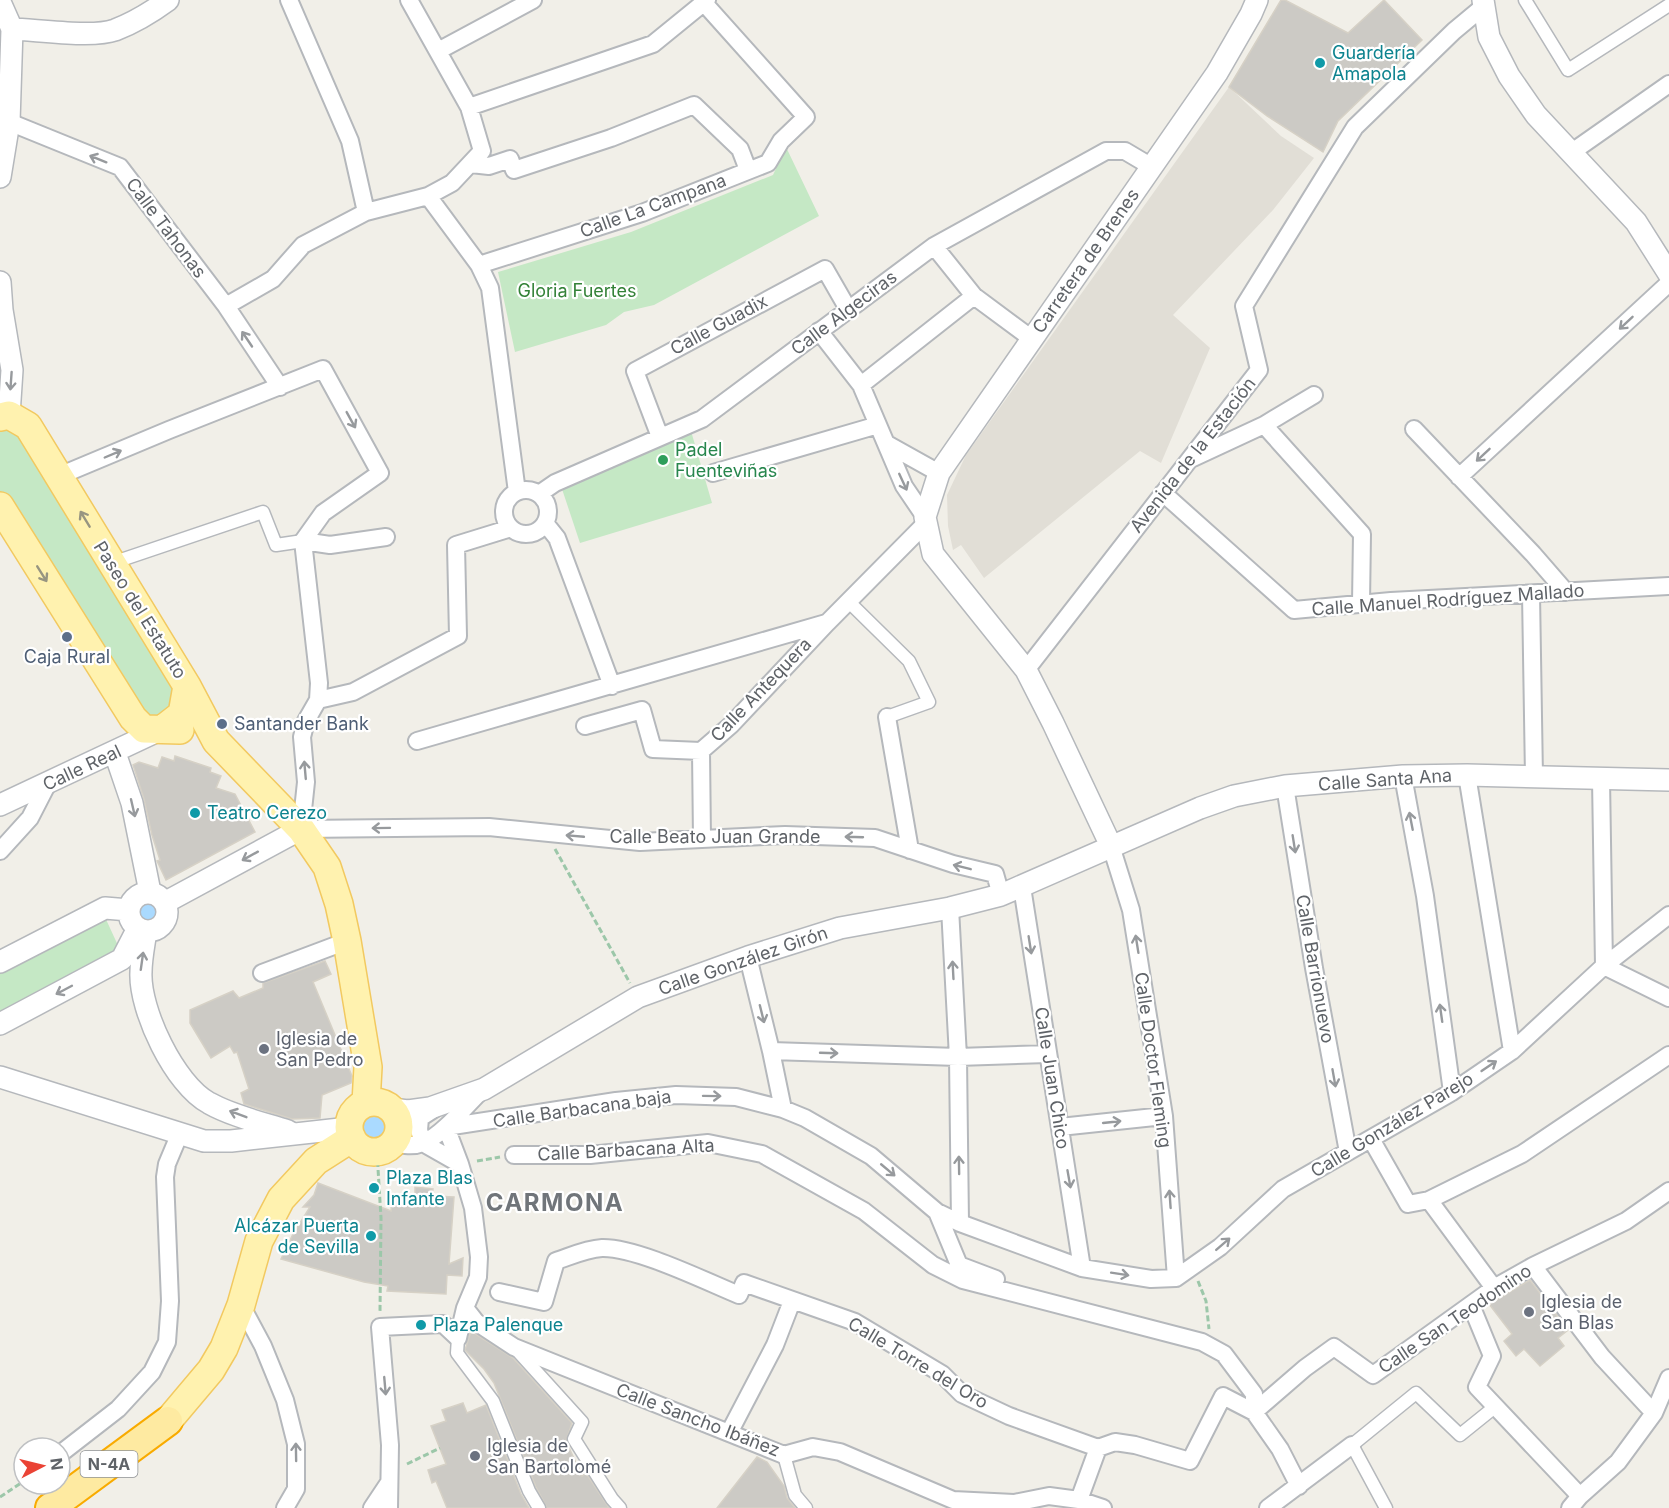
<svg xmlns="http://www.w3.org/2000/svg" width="1669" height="1508" viewBox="0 0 1669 1508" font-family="Inter,sans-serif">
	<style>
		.education { fill: #e1ded6 }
		.green { fill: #c5e8c5 }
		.water { fill: #aadaff }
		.building { fill: #cccac5; stroke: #d6d1c6; stroke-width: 1.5 }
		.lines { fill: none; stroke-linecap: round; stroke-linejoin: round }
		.pedestrian-casing { stroke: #b5b8bc; stroke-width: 15 }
		.minor-casing { stroke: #b5b8bc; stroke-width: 20 }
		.tertiary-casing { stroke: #b5b8bc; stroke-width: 24 }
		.primary-casing { stroke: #f2c960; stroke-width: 30 }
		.trunk-casing { stroke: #f9ab00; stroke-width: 32 }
		.path { stroke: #9cc7a9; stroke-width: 3; stroke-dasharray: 6 3; stroke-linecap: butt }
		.pedestrian { stroke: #fff; stroke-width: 12 }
		.minor { stroke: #fff; stroke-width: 16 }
		.tertiary { stroke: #fff; stroke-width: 21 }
		.primary { stroke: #fff2af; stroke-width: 27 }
		.trunk { stroke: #feeaa1; stroke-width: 28 }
		.oneway { stroke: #979a9d }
		.oneway2 { stroke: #979581 }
		.culture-dot { fill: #0f9aa8; stroke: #fff; stroke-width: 2 }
		.leisure-dot { fill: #2e9e5b; stroke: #fff; stroke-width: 2 }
		.service-dot { fill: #5c6f8a; stroke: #fff; stroke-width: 2 }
		.worship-dot { fill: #6b7280; stroke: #fff; stroke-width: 2 }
		.labels { text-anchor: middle; stroke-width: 4.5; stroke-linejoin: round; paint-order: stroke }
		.shield { fill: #fff; stroke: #8f9295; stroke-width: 1.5 }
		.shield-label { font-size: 16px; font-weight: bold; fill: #5f6368 }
		.culture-label { font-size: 18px; fill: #0d838f; stroke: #fff; text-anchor: start }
		.street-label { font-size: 18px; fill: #5f6368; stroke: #fff }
		.park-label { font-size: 18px; fill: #348238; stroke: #fff }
		.leisure-label { font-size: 18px; fill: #27864d; stroke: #fff; text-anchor: start }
		.service-label { font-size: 18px; fill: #4e5e75; stroke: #fff }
		.worship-label { font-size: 18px; fill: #5b616d; stroke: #fff; text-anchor: start }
		.district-label { font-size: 24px; font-weight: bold; letter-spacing: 1.5px; fill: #70757a; stroke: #fff }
	</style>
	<rect width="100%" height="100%" fill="#f1efe8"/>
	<!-- education -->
	<path class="education" d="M 1229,87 L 1281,136 L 1314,158 L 1273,210 L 1173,315 L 1210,348 L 1161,463 L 1140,451 L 984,578 L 961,545 L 953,550 L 948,526 L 947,495 L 966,455 Z"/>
	<!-- green -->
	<path class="green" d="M 786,147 L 819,216 L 654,305 L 624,312 L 606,325 L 515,352 L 498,272 L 631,232 L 773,175 Z
		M 0,424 L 15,428 L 181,688 L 178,707 L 152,723 L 0,500 Z
		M 691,431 L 712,503 L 580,543 L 562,489 Z
		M 104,915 L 121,952 L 0,1020 L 0,968 Z"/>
	<!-- water -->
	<path class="water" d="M138 911a11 11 0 1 1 22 0a11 11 0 1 1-22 0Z
		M362 1128a12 12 0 1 1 24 0a12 12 0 1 1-24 0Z"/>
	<!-- building -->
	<path class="building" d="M 1281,0 L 1285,0 L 1348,33 L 1384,0 L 1422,40 L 1338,121 L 1323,152 L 1267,116 L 1229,87 Z
		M 175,756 L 211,768 L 210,772 L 221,776 L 216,788 L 235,794 L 255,832 L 166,880 L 157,861 L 160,860 L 152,835 L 144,799 L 133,765 L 139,762 L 158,768 L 162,757 L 174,761 Z
		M 325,961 L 331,974 L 313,982 L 352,1076 L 351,1083 L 322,1095 L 320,1118 L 292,1119 L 244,1104 L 241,1093 L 249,1089 L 237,1052 L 234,1053 L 230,1046 L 211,1058 L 190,1023 L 190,1010 L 233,991 L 239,998 L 263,988 L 263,983 Z
		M 318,1183 L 391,1211 L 392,1194 L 415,1195 L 415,1187 L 433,1189 L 432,1196 L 454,1197 L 449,1264 L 463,1258 L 462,1276 L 447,1275 L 446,1294 L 387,1291 L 388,1286 L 364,1282 L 281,1259 L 293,1234 L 310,1207 L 303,1207 L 314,1195 Z
		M 1530,1280 L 1568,1330 L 1558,1338 L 1564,1346 L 1540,1366 L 1524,1349 L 1516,1356 L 1504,1341 L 1512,1334 L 1489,1304 Z
		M 471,1331 L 513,1358 L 572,1423 L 566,1441 L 582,1476 L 586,1473 L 609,1508 L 547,1508 L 536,1487 L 494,1383 L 484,1369 L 465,1350 Z
		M 463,1403 L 467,1413 L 486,1405 L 521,1494 L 529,1508 L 447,1508 L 436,1481 L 432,1483 L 428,1470 L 446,1464 L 431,1426 L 446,1421 L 442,1410 Z
		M 757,1457 L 767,1462 L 784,1486 L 787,1498 L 795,1508 L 717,1508 Z"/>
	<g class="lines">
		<!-- pedestrian casing -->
		<g class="pedestrian-casing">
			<path id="pedestrian" d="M 1525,0 L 1568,70 L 1669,5
				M 112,563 L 263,512 L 276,545 L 303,541
				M 849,602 L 909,661 L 929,702 L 887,717
				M 458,1338 L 457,1353 L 493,1401 L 529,1491 L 539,1508
				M 515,1348 L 582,1422 L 574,1439 L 612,1499 L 620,1508
				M 784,1455 L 795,1495 L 806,1508
				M 1386,1508 L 1352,1445 L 1416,1393 L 1460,1435 L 1496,1406"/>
		</g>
		<!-- minor casing -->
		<g class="minor-casing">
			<path id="minor" d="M 289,0 L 350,141 L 366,212
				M 438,51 L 533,0
				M 469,107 L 653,44 L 707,0
				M 9,122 L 120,167 L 226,306 L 280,387
				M 1572,152 L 1669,84
				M 471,164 L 489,166 L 510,159 L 514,170 L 611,138 L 694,105 L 740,149 L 748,170
				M 428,196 L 479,265 L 490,288 L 517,492
				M 934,246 L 974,296 L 1032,339
				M 479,265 L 642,213 L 768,163 L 781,141 L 806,117 L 704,3
				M 226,306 L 273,279 L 303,245 L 366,212 L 428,196 L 452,183 L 482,151 L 469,107 L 409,0
				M 819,331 L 861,385 L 904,486 L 925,517
				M 861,385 L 974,296
				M 1264,425 L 1362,534 L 1361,603
				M 1414,429 L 1533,554 L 1566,592
				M 660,437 L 635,371 L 825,269 L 848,309
				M 887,444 L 939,473
				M 1193,458 L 1264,425 L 1314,395
				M 713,473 L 878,425
				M 59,476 L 169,430 L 323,369 L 380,473 L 323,513 L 303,541
				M 1459,477 L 1669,283
				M504 512a22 22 0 1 1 44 0a22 22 0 1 1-44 0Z
				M 1163,493 L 1294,610 L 1391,601 L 1669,586
				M 539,494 L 555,483 L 702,419 L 934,246 L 1106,151 L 1125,151 L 1152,167
				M 545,523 L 557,538 L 612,686
				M 303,541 L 319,683 L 318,700 L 353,692 L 458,636 L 456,545 L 511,528
				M 303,541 L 330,545 L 386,537
				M 1531,594 L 1534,777
				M 1026,670 L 1259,370 L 1244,306 L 1355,127 L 1454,31 L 1484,6
				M 318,700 L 306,721 L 302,737 L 306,782 L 301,829 L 489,827 L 640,842 L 785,835 L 875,838 L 953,864 L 995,874 L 1001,895
				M 887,717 L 910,850
				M 585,726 L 642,710 L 653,749 L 701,751 L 731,725 L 827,623 L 925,524
				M 417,741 L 826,623
				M 701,751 L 702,839
				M 1467,775 L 1512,1051
				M 1403,776 L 1425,896 L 1452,1092
				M 1601,779 L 1604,966
				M 1285,786 L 1314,968 L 1348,1152
				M 1111,846 L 1131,910 L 1164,1116 L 1176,1278
				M 0,851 L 30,818 L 48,783
				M 1022,887 L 1082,1268
				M 950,908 L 958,1057 L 960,1223
				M 748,957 L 771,1051 L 783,1109
				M 1604,966 L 1669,998
				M 262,973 L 347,941
				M 771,1051 L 958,1057 L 1047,1054
				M 1060,1127 L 1164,1116
				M 1371,1139 L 1408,1204 L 1429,1200 L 1522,1154 L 1669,1055
				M 394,1143 C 403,1145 413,1147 423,1143 C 442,1135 465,1107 480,1092
				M 514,1155 L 590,1155 L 708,1143 L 762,1154 L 864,1211 L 933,1265 L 963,1280 L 1202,1342 L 1224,1354 L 1254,1394 L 1254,1412 L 1280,1449 L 1299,1486
				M 460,1164 L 446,1127 L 616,1101 L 676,1095 L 736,1097 L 783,1109 L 805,1118 L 871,1156 L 937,1212 L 960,1223 L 1082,1268 L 1151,1279 L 1176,1278
				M 1429,1200 L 1494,1288
				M 937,1212 L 959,1265 L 996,1279
				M 1533,1266 L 1602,1357 L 1654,1413
				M 1176,1278 L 1220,1247 L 1283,1189 L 1452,1092 L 1512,1051 L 1604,966 L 1669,915
				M 499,1292 L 544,1302 L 556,1261 C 571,1256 586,1249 602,1248 C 636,1247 705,1281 739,1295 L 744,1283 L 855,1322 L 942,1374 L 962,1394 L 1009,1416 L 1098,1448
				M 241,1305 L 263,1346 L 285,1400 L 296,1444 L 296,1489 L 285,1508
				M 1471,1305 L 1492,1356 L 1477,1387 L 1580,1496
				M 465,1308 L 476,1322 L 514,1347 L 784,1455 L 813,1447 L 840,1452 L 953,1500 L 1014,1503 L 1049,1496 L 1079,1500 L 1103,1508
				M 729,1433 L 775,1345 L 792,1301
				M 60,1454 L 118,1409 L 152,1372 L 167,1342 L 170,1301 L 165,1177 L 167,1164 L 180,1133
				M 1079,1500 L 1098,1448 L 1115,1442 L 1135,1445 L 1190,1461 L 1223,1396 L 1254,1412 L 1305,1368 L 1334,1347 L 1373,1375 L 1494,1288 L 1533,1266 L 1626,1221 L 1669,1191
				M 372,1508 L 388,1484
				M 389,1508 L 390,1445 L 380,1327 L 443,1324 L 458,1338 L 465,1308 L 478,1277 L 479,1257 L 473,1208 L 460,1164 L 423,1143 L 419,1130 L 420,1118 L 437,1107
				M 1268,1508 L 1352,1445
				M 1570,1508 L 1580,1496 L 1618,1462 L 1654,1413 L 1669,1378"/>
		</g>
		<!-- tertiary casing -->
		<g class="tertiary-casing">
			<path id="tertiary" d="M 1483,0 L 1489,37 L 1509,76 L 1536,115 L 1636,222 L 1669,274
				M 0,2 L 12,29 L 9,122 L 0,177
				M 12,29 C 38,30 93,38 115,30 C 133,23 153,11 168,0
				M 0,282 L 2,310 L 12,370 L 9,415
				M 115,753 L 132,803 L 150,892
				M 0,805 L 164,728
				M 1111,846 L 1053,723 L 1026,670 L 933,554 L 925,517 L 939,473 L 1217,73 L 1251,14 L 1257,0
				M129 912a19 19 0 1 1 38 0a19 19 0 1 1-38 0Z
				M 166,902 L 301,829
				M 146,931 C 144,945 141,959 141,972 C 139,1010 175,1085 209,1103 C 232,1116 263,1123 288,1131
				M 0,962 L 105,908 L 129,910
				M 0,1024 L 122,959 L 138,928
				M 0,1077 L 204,1141 L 231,1141 L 349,1128
				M 392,1109 L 408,1111 L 430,1108 L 484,1089 L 638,997 L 748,957 L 840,928 L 950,908 L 1001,895 L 1200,808 L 1234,796 L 1285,786 L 1403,776 L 1467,775 L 1669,780"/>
		</g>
		<!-- primary casing -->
		<g class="primary-casing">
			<path id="primary" d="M 0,417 L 9,415 L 28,426 L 187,686 L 182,714 L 164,728
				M 0,506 L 133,718 L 144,729 L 180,730
				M 187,686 L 216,741 L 301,829 L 327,867 L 339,904 L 347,941 L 368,1067 L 366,1103
				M349 1127a25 25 0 1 1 50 0a25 25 0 1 1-50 0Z
				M 168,1421 L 211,1370 L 224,1348 L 241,1305 L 259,1241 L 281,1199 L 316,1161 L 352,1138"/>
		</g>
		<!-- trunk casing -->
		<g class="trunk-casing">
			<path id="trunk" d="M 50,1508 L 168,1421"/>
		</g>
		<!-- path -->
		<path class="path" d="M 555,849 L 630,983
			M 377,1152 L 381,1218 L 380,1311
			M 477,1161 L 500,1157
			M 1198,1281 L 1206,1301 L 1209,1329
			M 407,1464 L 440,1448
			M 0,1497 L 24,1481"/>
		<!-- pedestrian -->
		<use href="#pedestrian" class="pedestrian"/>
		<!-- minor -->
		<use href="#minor" class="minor"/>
		<!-- tertiary -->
		<use href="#tertiary" class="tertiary"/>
		<!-- primary -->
		<use href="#primary" class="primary"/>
		<!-- trunk -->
		<use href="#trunk" class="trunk"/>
	</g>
	<!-- one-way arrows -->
	<defs><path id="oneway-shaft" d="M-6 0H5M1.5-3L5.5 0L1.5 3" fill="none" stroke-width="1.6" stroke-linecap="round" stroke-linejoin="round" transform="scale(1.5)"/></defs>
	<g class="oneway">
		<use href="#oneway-shaft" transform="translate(98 159) rotate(-158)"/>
		<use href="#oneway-shaft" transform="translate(1626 323) rotate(137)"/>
		<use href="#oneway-shaft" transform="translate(247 339) rotate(-124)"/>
		<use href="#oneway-shaft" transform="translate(11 381) rotate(94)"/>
		<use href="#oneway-shaft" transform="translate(351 420) rotate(61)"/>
		<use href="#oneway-shaft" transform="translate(113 454) rotate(-23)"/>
		<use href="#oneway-shaft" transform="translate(1483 455) rotate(137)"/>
		<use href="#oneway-shaft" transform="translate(903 482) rotate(65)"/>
		<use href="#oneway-shaft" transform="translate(305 770) rotate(-95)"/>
		<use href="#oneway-shaft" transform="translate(133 808) rotate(77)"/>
		<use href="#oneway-shaft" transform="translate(1411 821) rotate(-101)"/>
		<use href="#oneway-shaft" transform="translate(381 828) rotate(179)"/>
		<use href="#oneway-shaft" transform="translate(575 836) rotate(-175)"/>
		<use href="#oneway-shaft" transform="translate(854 837) rotate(-178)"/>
		<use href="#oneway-shaft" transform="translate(1294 844) rotate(81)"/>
		<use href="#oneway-shaft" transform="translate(250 856) rotate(151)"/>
		<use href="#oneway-shaft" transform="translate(962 867) rotate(-166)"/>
		<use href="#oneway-shaft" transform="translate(1137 944) rotate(-99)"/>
		<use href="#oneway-shaft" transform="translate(1030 945) rotate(81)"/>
		<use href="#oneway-shaft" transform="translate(142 961) rotate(-82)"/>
		<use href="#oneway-shaft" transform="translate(953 970) rotate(-93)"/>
		<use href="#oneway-shaft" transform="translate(64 990) rotate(152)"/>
		<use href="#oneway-shaft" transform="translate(1441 1013) rotate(-98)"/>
		<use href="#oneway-shaft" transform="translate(762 1014) rotate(76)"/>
		<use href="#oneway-shaft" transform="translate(829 1053) rotate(2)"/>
		<use href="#oneway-shaft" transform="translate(1489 1066) rotate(-34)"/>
		<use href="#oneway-shaft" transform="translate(1334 1078) rotate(80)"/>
		<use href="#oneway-shaft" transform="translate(712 1096) rotate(1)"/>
		<use href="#oneway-shaft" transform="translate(238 1114) rotate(-159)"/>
		<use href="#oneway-shaft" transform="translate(1112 1122) rotate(-6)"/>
		<use href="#oneway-shaft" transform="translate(959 1165) rotate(-91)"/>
		<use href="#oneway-shaft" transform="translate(888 1170) rotate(40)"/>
		<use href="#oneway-shaft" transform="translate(1069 1179) rotate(80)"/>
		<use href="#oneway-shaft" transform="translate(1170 1199) rotate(-94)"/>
		<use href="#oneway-shaft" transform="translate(1223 1244) rotate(-41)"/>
		<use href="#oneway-shaft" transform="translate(1120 1274) rotate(9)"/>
		<use href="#oneway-shaft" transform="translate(385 1386) rotate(85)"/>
		<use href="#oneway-shaft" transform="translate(296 1452) rotate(-91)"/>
	</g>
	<g class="oneway2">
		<use href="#oneway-shaft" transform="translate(85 519) rotate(-121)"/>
		<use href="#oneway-shaft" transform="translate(42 574) rotate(58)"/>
	</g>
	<!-- markers -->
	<g class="culture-dot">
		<circle cx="1320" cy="63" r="6"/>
		<circle cx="195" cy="813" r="6"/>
		<circle cx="374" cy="1188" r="6"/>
		<circle cx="371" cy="1236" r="6"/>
		<circle cx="421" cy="1325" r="6"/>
	</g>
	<circle class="leisure-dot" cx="663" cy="460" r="6"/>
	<g class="service-dot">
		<circle cx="67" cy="637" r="6"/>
		<circle cx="222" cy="724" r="6"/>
	</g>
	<g class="worship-dot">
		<circle cx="264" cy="1049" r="6"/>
		<circle cx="1529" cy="1312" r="6"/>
		<circle cx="475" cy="1456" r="6"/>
	</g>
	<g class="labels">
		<!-- shield labels -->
		<rect class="shield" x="80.5" y="1451" width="57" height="26" rx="4.5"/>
		<g class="shield-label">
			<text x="109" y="1470">N-4A</text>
		</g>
		<!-- culture labels -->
		<g class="culture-label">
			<text x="1332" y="59">Guardería<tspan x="1332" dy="21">Amapola</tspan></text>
			<text x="207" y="819">Teatro Cerezo</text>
			<text x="386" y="1184">Plaza Blas<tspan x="386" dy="21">Infante</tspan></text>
			<text x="359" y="1232" text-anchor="end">Alcázar Puerta<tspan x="359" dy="21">de Sevilla</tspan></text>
			<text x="433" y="1331">Plaza Palenque</text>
		</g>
		<!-- street labels -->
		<g class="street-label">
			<text transform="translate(653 206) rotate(-20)" y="6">Calle La Campana</text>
			<text transform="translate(166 228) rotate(53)" y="6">Calle Tahonas</text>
			<text transform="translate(1086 261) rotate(-55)" y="6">Carretera de Brenes</text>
			<text transform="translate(844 313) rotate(-37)" y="6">Calle Algeciras</text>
			<text transform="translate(719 325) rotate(-28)" y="6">Calle Guadix</text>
			<text transform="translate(1193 455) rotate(-52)" y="6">Avenida de la Estación</text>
			<text transform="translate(1448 600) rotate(-4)" y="6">Calle Manuel Rodríguez Mallado</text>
			<text transform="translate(140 610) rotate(58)" y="6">Paseo del Estatuto</text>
			<text transform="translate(761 690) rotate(-46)" y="6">Calle Antequera</text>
			<text transform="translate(82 768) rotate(-25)" y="6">Calle Real</text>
			<text transform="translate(1385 780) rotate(-4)" y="6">Calle Santa Ana</text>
			<text x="715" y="843">Calle Beato Juan Grande</text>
			<text transform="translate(743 961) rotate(-19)" y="6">Calle González Girón</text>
			<text transform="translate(1315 969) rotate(80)" y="6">Calle Barrionuevo</text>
			<text transform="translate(1153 1060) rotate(82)" y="6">Calle Doctor Fleming</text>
			<text transform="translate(1052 1078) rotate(81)" y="6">Calle Juan Chico</text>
			<text transform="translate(582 1109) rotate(-8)" y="6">Calle Barbacana baja</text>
			<text transform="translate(1392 1125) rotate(-31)" y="6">Calle González Parejo</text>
			<text transform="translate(626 1150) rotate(-3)" y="6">Calle Barbacana Alta</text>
			<text transform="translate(1455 1319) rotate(-34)" y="6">Calle San Teodomino</text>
			<text transform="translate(918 1363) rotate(31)" y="6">Calle Torre del Oro</text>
			<text transform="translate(698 1420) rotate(21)" y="6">Calle Sancho Ibáñez</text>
		</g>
		<!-- park labels -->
		<g class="park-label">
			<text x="577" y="297">Gloria Fuertes</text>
		</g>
		<!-- leisure labels -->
		<g class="leisure-label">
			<text x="675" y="456">Padel<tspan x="675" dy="21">Fuenteviñas</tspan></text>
		</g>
		<!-- service labels -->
		<g class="service-label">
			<text x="67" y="663">Caja Rural</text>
			<text x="234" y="730" text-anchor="start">Santander Bank</text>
		</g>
		<!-- worship labels -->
		<g class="worship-label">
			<text x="276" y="1045">Iglesia de<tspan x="276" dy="21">San Pedro</tspan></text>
			<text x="1541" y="1308">Iglesia de<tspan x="1541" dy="21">San Blas</tspan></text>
			<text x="487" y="1452">Iglesia de<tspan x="487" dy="21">San Bartolomé</tspan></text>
		</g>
		<!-- district labels -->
		<g class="district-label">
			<text x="555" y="1211">CARMONA</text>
		</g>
	</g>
	<!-- north arrow -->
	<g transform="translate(42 1466) rotate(83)"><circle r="28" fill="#ffffff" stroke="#bfc1c3" stroke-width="1.5"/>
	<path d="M0-4.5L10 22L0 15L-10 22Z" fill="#ea4335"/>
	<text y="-9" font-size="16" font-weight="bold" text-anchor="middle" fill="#5f6368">N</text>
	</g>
</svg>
